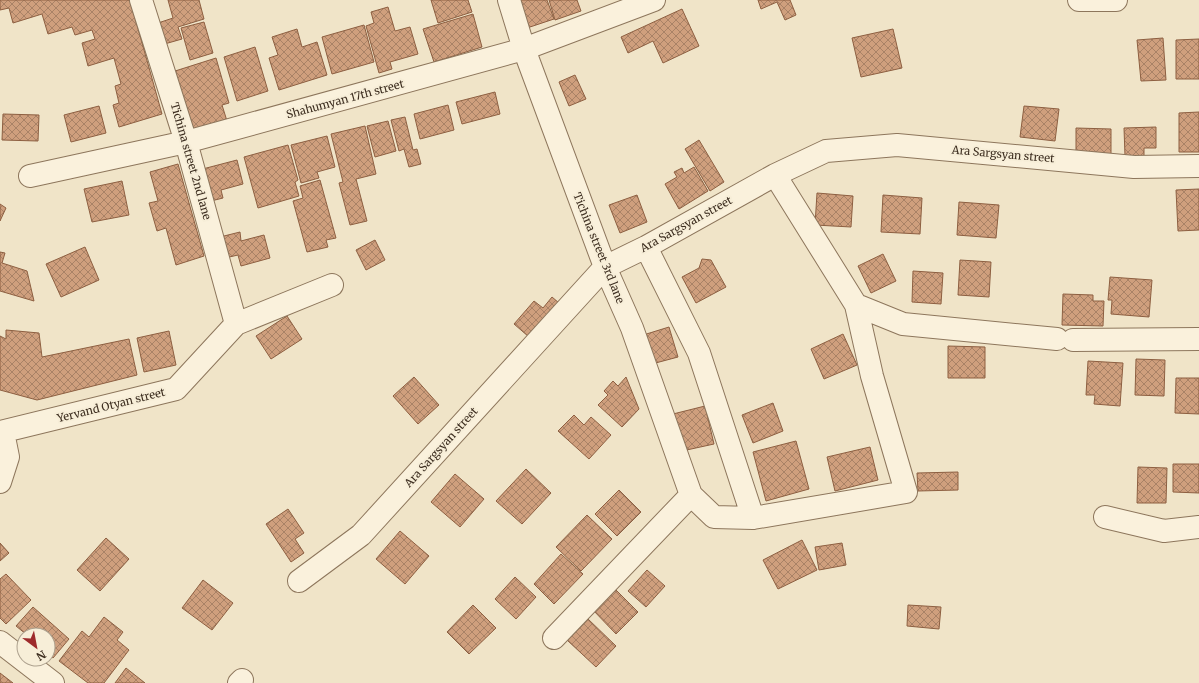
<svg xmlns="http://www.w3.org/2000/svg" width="1199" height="683" viewBox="0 0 1199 683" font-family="Merriweather,serif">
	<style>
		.building { fill: url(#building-cross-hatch); stroke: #8d5f41 }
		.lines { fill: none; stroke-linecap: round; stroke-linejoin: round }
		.minor-casing { stroke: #8d765c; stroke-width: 24 }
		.minor { stroke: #faf1dc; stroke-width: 22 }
		.labels { text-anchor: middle; stroke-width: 4; stroke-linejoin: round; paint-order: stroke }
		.street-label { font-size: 11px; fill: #3d2e20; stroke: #f7eed8 }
	</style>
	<defs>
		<pattern id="building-cross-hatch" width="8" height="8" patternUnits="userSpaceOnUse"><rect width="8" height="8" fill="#cf9f7d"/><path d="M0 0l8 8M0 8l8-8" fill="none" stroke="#a98266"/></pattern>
	</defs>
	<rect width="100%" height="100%" fill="#f0e4c8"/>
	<!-- building -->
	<path class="building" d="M 0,0 L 130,0 L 162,114 L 119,127 L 113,105 L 119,103 L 115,86 L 121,84 L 114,58 L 88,66 L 82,43 L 95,39 L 92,30 L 75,35 L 72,27 L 48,34 L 42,14 L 13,23 L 9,8 L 0,10 Z
		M 168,0 L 199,0 L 204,19 L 178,27 L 182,39 L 161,45 L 155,24 L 173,18 Z
		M 431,0 L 468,0 L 472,12 L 438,23 Z
		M 518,0 L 547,0 L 554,19 L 527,28 Z
		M 549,0 L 577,0 L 581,11 L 555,20 Z
		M 758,0 L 790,0 L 796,15 L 785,20 L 777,2 L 761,9 Z
		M 388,7 L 395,31 L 410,27 L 418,54 L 390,62 L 392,69 L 379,73 L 366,26 L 374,23 L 371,12 Z
		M 682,9 L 699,46 L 663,63 L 653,41 L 628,53 L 621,37 Z
		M 473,14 L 482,47 L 434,62 L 423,29 Z
		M 204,22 L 213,53 L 190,60 L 181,28 Z
		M 364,25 L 374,62 L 332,74 L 322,37 Z
		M 297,29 L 302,47 L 317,42 L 327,75 L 279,90 L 269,58 L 278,55 L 272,37 Z
		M 893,29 L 902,68 L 861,77 L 852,38 Z
		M 1163,38 L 1166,80 L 1141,81 L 1137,40 Z
		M 1199,39 L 1199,79 L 1176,79 L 1176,40 Z
		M 255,47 L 268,91 L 237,101 L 224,57 Z
		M 216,58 L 229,103 L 222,105 L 227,121 L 190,132 L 172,72 Z
		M 575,75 L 586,99 L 569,106 L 559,82 Z
		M 495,92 L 500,114 L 462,124 L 456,102 Z
		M 448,105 L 454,130 L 420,139 L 414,114 Z
		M 99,106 L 106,133 L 71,142 L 64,115 Z
		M 1024,106 L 1059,109 L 1055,141 L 1020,137 Z
		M 1199,112 L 1199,152 L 1179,152 L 1179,113 Z
		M 3,114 L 39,115 L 38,141 L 2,140 Z
		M 405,117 L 413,150 L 417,149 L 421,164 L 409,167 L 404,149 L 399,151 L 391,120 Z
		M 388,121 L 396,151 L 375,157 L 367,126 Z
		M 365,126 L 376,174 L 356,179 L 367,221 L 350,225 L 339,183 L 343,182 L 331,134 Z
		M 1156,127 L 1156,148 L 1144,148 L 1144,156 L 1125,156 L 1124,128 Z
		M 1076,128 L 1111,129 L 1111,157 L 1076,157 Z
		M 327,136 L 335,167 L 317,172 L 319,178 L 301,183 L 291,145 Z
		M 699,140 L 724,182 L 710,191 L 685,149 Z
		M 288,145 L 298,180 L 295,182 L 299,196 L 258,208 L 244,157 Z
		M 237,160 L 243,184 L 221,190 L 223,198 L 203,203 L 195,171 Z
		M 178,164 L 204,256 L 176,265 L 166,228 L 157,231 L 149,203 L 158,201 L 150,172 Z
		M 694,167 L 708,191 L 679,209 L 665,184 L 677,177 L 674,172 L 682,168 L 684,173 Z
		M 320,180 L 336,238 L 326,240 L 328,247 L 307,252 L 293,201 L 303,198 L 300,186 Z
		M 122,181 L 129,215 L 92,222 L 84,189 Z
		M 1199,189 L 1199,230 L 1178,231 L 1176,190 Z
		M 817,193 L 853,196 L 851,227 L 815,225 Z
		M 637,195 L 647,222 L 620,233 L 609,205 Z
		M 883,195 L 922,198 L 920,234 L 881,232 Z
		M 959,202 L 999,205 L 996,238 L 957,235 Z
		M 0,204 L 6,208 L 0,221 Z
		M 240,232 L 241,241 L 264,235 L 270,258 L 241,266 L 238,255 L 225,258 L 220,237 Z
		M 375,240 L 385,260 L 366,270 L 356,250 Z
		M 85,247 L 99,280 L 61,297 L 46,264 Z
		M 0,252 L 5,253 L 2,263 L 27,271 L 34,301 L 0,291 Z
		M 883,254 L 896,281 L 871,293 L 858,266 Z
		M 702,259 L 711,260 L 726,287 L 696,303 L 682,277 L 699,268 Z
		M 960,260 L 991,262 L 989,297 L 958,295 Z
		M 913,271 L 943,273 L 941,304 L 912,302 Z
		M 1110,277 L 1152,280 L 1149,317 L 1111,314 L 1112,300 L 1108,300 Z
		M 1063,294 L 1093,295 L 1093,301 L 1104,301 L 1103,326 L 1062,325 Z
		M 552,297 L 559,303 L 529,337 L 514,324 L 534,301 L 543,308 Z
		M 287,316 L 302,339 L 271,359 L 256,336 Z
		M 669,327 L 678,357 L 648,365 L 640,336 Z
		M 6,330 L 39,333 L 42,357 L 129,339 L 137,375 L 37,400 L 0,390 L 0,336 L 6,339 Z
		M 169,331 L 176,365 L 144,372 L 137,338 Z
		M 843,334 L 857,365 L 824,379 L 811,349 Z
		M 948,346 L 985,347 L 985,378 L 948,378 Z
		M 1136,359 L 1165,360 L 1164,396 L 1135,395 Z
		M 1088,361 L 1123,363 L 1120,406 L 1094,404 L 1095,395 L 1086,395 Z
		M 414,377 L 439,405 L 418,424 L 393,396 Z
		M 626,377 L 639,409 L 622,427 L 598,405 L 608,395 L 604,391 L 613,381 L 618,386 Z
		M 1176,378 L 1199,378 L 1199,414 L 1175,413 Z
		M 773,403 L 783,431 L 753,443 L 742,415 Z
		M 705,406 L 714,444 L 682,451 L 673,414 Z
		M 574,415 L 584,425 L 591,417 L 611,435 L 589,459 L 558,431 Z
		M 796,441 L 809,489 L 766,501 L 753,452 Z
		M 870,447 L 878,480 L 835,491 L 827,457 Z
		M 1173,464 L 1199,464 L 1199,493 L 1173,492 Z
		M 1138,467 L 1167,468 L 1166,503 L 1137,503 Z
		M 526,469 L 551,493 L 522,524 L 496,501 Z
		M 958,472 L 958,490 L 918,491 L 917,473 Z
		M 455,474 L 484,499 L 460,527 L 431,502 Z
		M 619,490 L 641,512 L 617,536 L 595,514 Z
		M 288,509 L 304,533 L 295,539 L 304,553 L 291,562 L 266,524 Z
		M 587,515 L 612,539 L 581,571 L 556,547 Z
		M 400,531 L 429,556 L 405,584 L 376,559 Z
		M 106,538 L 129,559 L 100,591 L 77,570 Z
		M 802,540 L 817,570 L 778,589 L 763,560 Z
		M 0,543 L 9,553 L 0,561 Z
		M 842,543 L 846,565 L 819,570 L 815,547 Z
		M 561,554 L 583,574 L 554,604 L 534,584 Z
		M 647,570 L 665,586 L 646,607 L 628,591 Z
		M 6,574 L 31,600 L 6,624 L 0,618 L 0,579 Z
		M 515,577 L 536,597 L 516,619 L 495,599 Z
		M 203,580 L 233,603 L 212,630 L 182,608 Z
		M 614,588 L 638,612 L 616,634 L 592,609 Z
		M 473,605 L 496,628 L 469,654 L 447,632 Z
		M 908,605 L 941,607 L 939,629 L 907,626 Z
		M 33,607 L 69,639 L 53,658 L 48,654 L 48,635 L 27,635 L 16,626 Z
		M 104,617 L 123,632 L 117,640 L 129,650 L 104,683 L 88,683 L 59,661 L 82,631 L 89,637 Z
		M 587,618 L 616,646 L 596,667 L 567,640 Z
		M 126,668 L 145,683 L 115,683 Z
		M 0,673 L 13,683 L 0,683 Z"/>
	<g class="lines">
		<!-- minor casing -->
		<g class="minor-casing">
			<path id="minor" d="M 141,0 L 186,142 L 236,324
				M 509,0 L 524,49 L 605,267 L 632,328 L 691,495 L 714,517 L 753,518 L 906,492 L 872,376 L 856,305 L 775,175
				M 1079,0 L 1116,0
				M 30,176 L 186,142 L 524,49 L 654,0
				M 646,247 L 699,353 L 753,518
				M 856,305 L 903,324 L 1057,339
				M 1073,340 L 1199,339
				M 0,432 L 176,389 L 236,324 L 332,285
				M 0,482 L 8,457 L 3,432
				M 1105,517 L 1164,531 L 1199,527
				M 299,581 L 361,535 L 605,267 L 646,247 L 775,175 L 826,151 L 897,145 L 1134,167 L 1199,166
				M 554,638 L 691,495
				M 0,642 L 53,683
				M 239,683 L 242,680"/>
		</g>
		<!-- minor -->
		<use href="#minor" class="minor"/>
	</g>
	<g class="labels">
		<!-- street labels -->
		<g class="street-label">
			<text transform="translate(345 99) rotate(-15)" y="4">Shahumyan 17th street</text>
			<text transform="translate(1003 154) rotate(5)" y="4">Ara Sargsyan street</text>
			<text transform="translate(191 161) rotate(74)" y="4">Tichina street 2nd lane</text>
			<text transform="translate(686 224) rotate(-29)" y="4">Ara Sargsyan street</text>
			<text transform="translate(599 248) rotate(68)" y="4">Tichina street 3rd lane</text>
			<text transform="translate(111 405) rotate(-14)" y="4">Yervand Otyan street</text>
			<text transform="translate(441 447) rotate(-48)" y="4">Ara Sargsyan street</text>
		</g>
	</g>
	<!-- north arrow -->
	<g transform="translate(36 647) rotate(148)"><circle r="19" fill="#f7eed8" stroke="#ada18e"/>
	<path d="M0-3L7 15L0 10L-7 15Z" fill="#9e2a2b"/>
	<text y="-6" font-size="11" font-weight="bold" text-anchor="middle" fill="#3d2e20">N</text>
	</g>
</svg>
